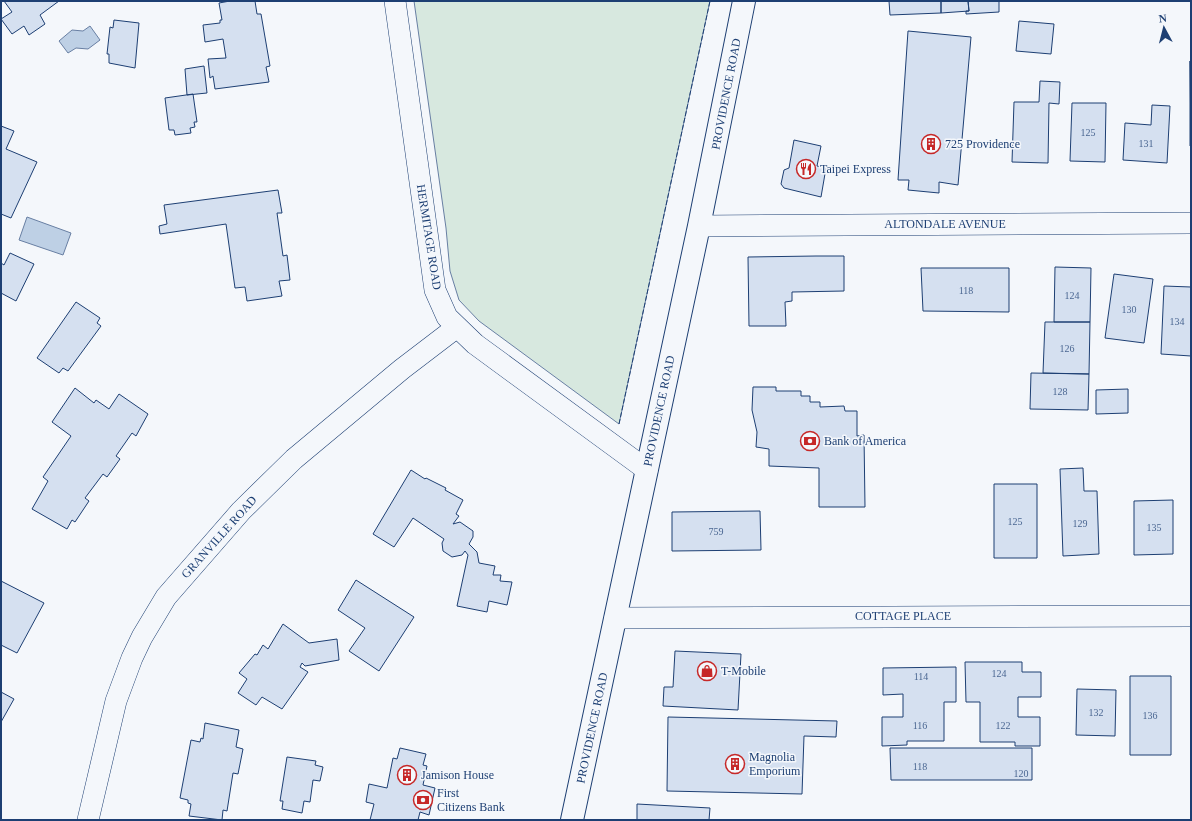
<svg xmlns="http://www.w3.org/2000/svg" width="1192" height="821" viewBox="0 0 1192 821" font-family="Georgia,serif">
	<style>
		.green { fill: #d7e8df; stroke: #687fa3 }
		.water { fill: #bed0e5; stroke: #687fa3 }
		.building { fill: #d5e0f0; stroke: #1d3f73 }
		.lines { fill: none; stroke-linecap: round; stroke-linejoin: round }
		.minor-casing { stroke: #1d3f73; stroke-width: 22 }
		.primary-casing { stroke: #1d3f73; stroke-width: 24 }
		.minor { stroke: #f4f7fb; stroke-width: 21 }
		.primary { stroke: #f4f7fb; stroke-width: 22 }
		.fence { stroke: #1d3f73; stroke-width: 1; stroke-dasharray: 5 2; stroke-linecap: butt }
		.labels { text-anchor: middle; stroke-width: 3; stroke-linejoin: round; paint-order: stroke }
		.number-label { font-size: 10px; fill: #4b6792 }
		.street-label { font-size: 12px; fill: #1d3f73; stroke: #f4f7fb }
		.poi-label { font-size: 12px; fill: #1d3f73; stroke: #f4f7fb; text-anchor: start }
	</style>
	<rect width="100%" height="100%" fill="#f4f7fb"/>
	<!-- green -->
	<path class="green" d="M 414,1 L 710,1 L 619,424 L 479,321 L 459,300 L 450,271 L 446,228 Z"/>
	<!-- water -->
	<path class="water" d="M 90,26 L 100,40 L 88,49 L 76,48 L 68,53 L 59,41 L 72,30 L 83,31 Z
		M 27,217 L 71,233 L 63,255 L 19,240 Z"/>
	<!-- building -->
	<path class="building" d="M 4,1 L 59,1 L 40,15 L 45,24 L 29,35 L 24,26 L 12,34 L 1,19 L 12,12 Z
		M 230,1 L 255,1 L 257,14 L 261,14 L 270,66 L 266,67 L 269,82 L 215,89 L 213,76 L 210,78 L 208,59 L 226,58 L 223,39 L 205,42 L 203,25 L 220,23 L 220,20 L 222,20 L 219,3 Z
		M 889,1 L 941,1 L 941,13 L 890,15 Z
		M 941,1 L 968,1 L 969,11 L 941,13 Z
		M 968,1 L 999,1 L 999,12 L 966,14 L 966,11 L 969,11 Z
		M 114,20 L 139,23 L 135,68 L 109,63 L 109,54 L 107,54 L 110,27 L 113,28 Z
		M 1019,21 L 1054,24 L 1051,54 L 1016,51 Z
		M 908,31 L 971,37 L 958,185 L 939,182 L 939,193 L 908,190 L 909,180 L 898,180 Z
		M 1190,61 L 1191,146 L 1190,146 Z
		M 204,66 L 207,93 L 187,95 L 185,69 Z
		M 1040,81 L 1060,82 L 1059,104 L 1049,103 L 1048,163 L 1012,162 L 1014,102 L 1039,102 Z
		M 193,94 L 197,122 L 194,122 L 195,127 L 190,128 L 191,133 L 175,135 L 174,130 L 169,130 L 165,98 Z
		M 1072,103 L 1106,103 L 1105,162 L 1070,161 Z
		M 1152,105 L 1170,106 L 1167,163 L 1123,160 L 1125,123 L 1151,125 Z
		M 1,126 L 14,131 L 6,149 L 37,162 L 11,218 L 1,214 Z
		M 794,140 L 821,146 L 817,166 L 826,168 L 821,197 L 784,188 L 781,184 L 784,170 L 789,168 Z
		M 278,190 L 282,213 L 277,213 L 283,256 L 287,255 L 290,280 L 279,281 L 282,296 L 247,301 L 245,287 L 235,288 L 226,224 L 160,234 L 159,226 L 167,224 L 164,205 Z
		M 10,253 L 34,264 L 16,301 L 1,293 L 1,263 L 4,265 Z
		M 816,256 L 844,256 L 844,291 L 792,292 L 792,301 L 785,302 L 786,326 L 749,326 L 748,257 Z
		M 1055,267 L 1091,268 L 1090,322 L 1054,322 Z
		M 921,268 L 1009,268 L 1009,312 L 923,311 Z
		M 1114,274 L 1153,279 L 1144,343 L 1105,338 Z
		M 1164,286 L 1191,287 L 1191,356 L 1161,354 Z
		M 76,302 L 100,318 L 97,323 L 101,326 L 68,371 L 63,368 L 59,373 L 37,358 Z
		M 1045,322 L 1090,322 L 1089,374 L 1043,373 Z
		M 1031,373 L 1089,374 L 1088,410 L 1030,409 Z
		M 753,387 L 776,387 L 776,391 L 801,391 L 801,396 L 810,396 L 810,402 L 820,402 L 820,407 L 844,406 L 845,411 L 857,411 L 857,436 L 864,435 L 865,507 L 819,507 L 819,468 L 769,466 L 769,449 L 756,447 L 757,432 L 752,410 Z
		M 75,388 L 94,403 L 96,400 L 109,409 L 119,394 L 148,414 L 136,436 L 132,433 L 116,456 L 120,459 L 107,477 L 103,474 L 85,498 L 89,501 L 75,522 L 72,520 L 67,529 L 32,509 L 48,481 L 43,477 L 71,436 L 52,422 Z
		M 1128,389 L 1128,413 L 1096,414 L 1096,390 Z
		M 1083,468 L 1084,491 L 1097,491 L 1099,554 L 1063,556 L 1060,469 Z
		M 411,470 L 425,479 L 426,478 L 446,488 L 445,490 L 463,500 L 456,514 L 459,516 L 453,524 L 460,522 L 473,531 L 473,537 L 469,544 L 477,552 L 479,563 L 495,566 L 493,575 L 501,575 L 500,581 L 512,582 L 507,605 L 489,601 L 487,612 L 457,606 L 468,555 L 465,551 L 462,555 L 452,557 L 443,551 L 442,543 L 444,539 L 413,518 L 394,547 L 373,534 Z
		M 994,484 L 1037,484 L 1037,558 L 994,558 Z
		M 1173,500 L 1173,554 L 1134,555 L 1134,501 Z
		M 760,511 L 761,550 L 672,551 L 672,512 Z
		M 356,580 L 414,617 L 379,671 L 349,651 L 365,628 L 338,610 Z
		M 1,581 L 44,603 L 17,653 L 1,645 Z
		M 283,624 L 309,643 L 337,639 L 339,660 L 305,666 L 302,663 L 300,667 L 308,672 L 282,709 L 262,697 L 256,705 L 238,693 L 247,679 L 239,673 L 255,654 L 257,655 L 263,645 L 268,649 Z
		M 675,651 L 741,654 L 738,710 L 663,706 L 664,687 L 673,687 Z
		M 965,662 L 1022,662 L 1022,672 L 1041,672 L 1041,697 L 1018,697 L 1018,717 L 1040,717 L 1040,746 L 1015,746 L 1015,742 L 980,742 L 980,702 L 966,702 Z
		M 956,667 L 956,702 L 944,702 L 944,741 L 907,741 L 907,745 L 882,746 L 882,717 L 903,717 L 903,694 L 883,695 L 883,668 Z
		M 1130,676 L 1171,676 L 1171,755 L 1130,755 Z
		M 1077,689 L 1116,690 L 1115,736 L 1076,735 Z
		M 1,692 L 14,699 L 1,722 Z
		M 668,717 L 837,721 L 836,737 L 804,736 L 802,794 L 667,791 Z
		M 205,723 L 239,730 L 236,747 L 243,749 L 238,774 L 233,773 L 227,811 L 223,810 L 222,820 L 189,816 L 191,804 L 188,803 L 188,800 L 180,798 L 191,740 L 200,742 L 201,738 L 203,739 Z
		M 400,748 L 426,754 L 423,765 L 427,766 L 423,785 L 435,788 L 429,815 L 420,812 L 418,820 L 370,820 L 374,804 L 366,802 L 369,784 L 387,788 L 393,758 L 397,759 Z
		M 890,748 L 1032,748 L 1032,780 L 891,780 Z
		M 287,757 L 316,761 L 315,765 L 323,767 L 320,781 L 313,780 L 310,802 L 304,801 L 302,813 L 282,809 L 283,801 L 280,801 Z
		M 637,804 L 710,808 L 709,820 L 637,820 Z"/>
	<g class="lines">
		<!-- minor casing -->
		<g class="minor-casing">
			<path id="minor" d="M 395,1 L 435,290 L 447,317 L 475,344 L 647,470
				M 699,226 L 1191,223
				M 615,618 L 1191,616
				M 88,820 L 116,701 L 132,658 L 142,637 L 166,597 L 241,511 L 294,459 L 402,369 L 457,327"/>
		</g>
		<!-- primary casing -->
		<g class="primary-casing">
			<path id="primary" d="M 572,820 L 699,226 L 744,1"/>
		</g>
		<!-- minor -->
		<use href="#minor" class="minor"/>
		<!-- primary -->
		<use href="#primary" class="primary"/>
		<!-- fence -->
		<path class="fence" d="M 619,424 L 710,1"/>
	</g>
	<!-- icons -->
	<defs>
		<g id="building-ring" transform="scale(1)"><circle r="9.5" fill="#f4f7fb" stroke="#c62828" stroke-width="1.5"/><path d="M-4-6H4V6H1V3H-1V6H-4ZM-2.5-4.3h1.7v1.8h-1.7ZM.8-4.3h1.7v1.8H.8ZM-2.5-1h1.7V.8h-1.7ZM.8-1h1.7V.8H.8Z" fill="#c62828"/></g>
		<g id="restaurant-ring" transform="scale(1)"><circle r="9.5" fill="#f4f7fb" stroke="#c62828" stroke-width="1.5"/><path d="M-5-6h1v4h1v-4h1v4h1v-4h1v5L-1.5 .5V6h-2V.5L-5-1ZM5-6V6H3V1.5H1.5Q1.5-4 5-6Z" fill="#c62828"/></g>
		<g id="bank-ring" transform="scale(1)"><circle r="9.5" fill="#f4f7fb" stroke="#c62828" stroke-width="1.5"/><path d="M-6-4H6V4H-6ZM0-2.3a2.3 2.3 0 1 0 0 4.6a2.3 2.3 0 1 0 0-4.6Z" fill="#c62828"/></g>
		<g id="shop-ring" transform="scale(1)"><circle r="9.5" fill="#f4f7fb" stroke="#c62828" stroke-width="1.5"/><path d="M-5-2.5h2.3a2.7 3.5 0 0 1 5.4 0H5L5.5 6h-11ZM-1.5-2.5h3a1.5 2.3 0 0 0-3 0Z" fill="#c62828"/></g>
	</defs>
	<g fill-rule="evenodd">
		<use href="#building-ring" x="931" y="144"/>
		<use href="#restaurant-ring" x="806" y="169"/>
		<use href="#bank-ring" x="810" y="441"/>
		<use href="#shop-ring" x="707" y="671"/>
		<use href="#building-ring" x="735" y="764"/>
		<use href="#building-ring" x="407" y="775"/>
		<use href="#bank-ring" x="423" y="800"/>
	</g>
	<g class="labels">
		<!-- number labels -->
		<g class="number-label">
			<text x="1088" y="136">125</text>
			<text x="1146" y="147">131</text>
			<text x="966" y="294">118</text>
			<text x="1072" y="299">124</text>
			<text x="1129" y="313">130</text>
			<text x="1177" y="325">134</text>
			<text x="1067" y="352">126</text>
			<text x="1060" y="395">128</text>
			<text x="1015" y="525">125</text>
			<text x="1080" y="527">129</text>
			<text x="1154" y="531">135</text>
			<text x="716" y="535">759</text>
			<text x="999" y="677">124</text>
			<text x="921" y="680">114</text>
			<text x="1096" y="716">132</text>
			<text x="1150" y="719">136</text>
			<text x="920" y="729">116</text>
			<text x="1003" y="729">122</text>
			<text x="920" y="770">118</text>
			<text x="1021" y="777">120</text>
		</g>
		<!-- street labels -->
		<g class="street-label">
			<text transform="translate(726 94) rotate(-79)" y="4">PROVIDENCE ROAD</text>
			<text x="945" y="228">ALTONDALE AVENUE</text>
			<text transform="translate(429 237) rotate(81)" y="4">HERMITAGE ROAD</text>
			<text transform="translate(659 411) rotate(-78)" y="4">PROVIDENCE ROAD</text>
			<text transform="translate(219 537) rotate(-48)" y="4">GRANVILLE ROAD</text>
			<text x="903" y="620">COTTAGE PLACE</text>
			<text transform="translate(592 728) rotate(-78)" y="4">PROVIDENCE ROAD</text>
		</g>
		<!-- poi labels -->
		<g class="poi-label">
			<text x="945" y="148">725 Providence</text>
			<text x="820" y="173">Taipei Express</text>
			<text x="824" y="445">Bank of America</text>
			<text x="721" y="675">T-Mobile</text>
			<text x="749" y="761">Magnolia<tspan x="749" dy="14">Emporium</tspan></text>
			<text x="421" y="779">Jamison House</text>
			<text x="437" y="797">First<tspan x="437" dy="14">Citizens Bank</tspan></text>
		</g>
	</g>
	<!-- border -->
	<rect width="1192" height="821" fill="none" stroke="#1d3f73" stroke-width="4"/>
	<!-- north arrow -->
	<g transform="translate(1164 28) rotate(353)" stroke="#f4f7fb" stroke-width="3" paint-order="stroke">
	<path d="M0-3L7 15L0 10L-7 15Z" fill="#1d3f73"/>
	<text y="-6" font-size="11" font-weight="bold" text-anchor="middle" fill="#1d3f73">N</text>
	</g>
</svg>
